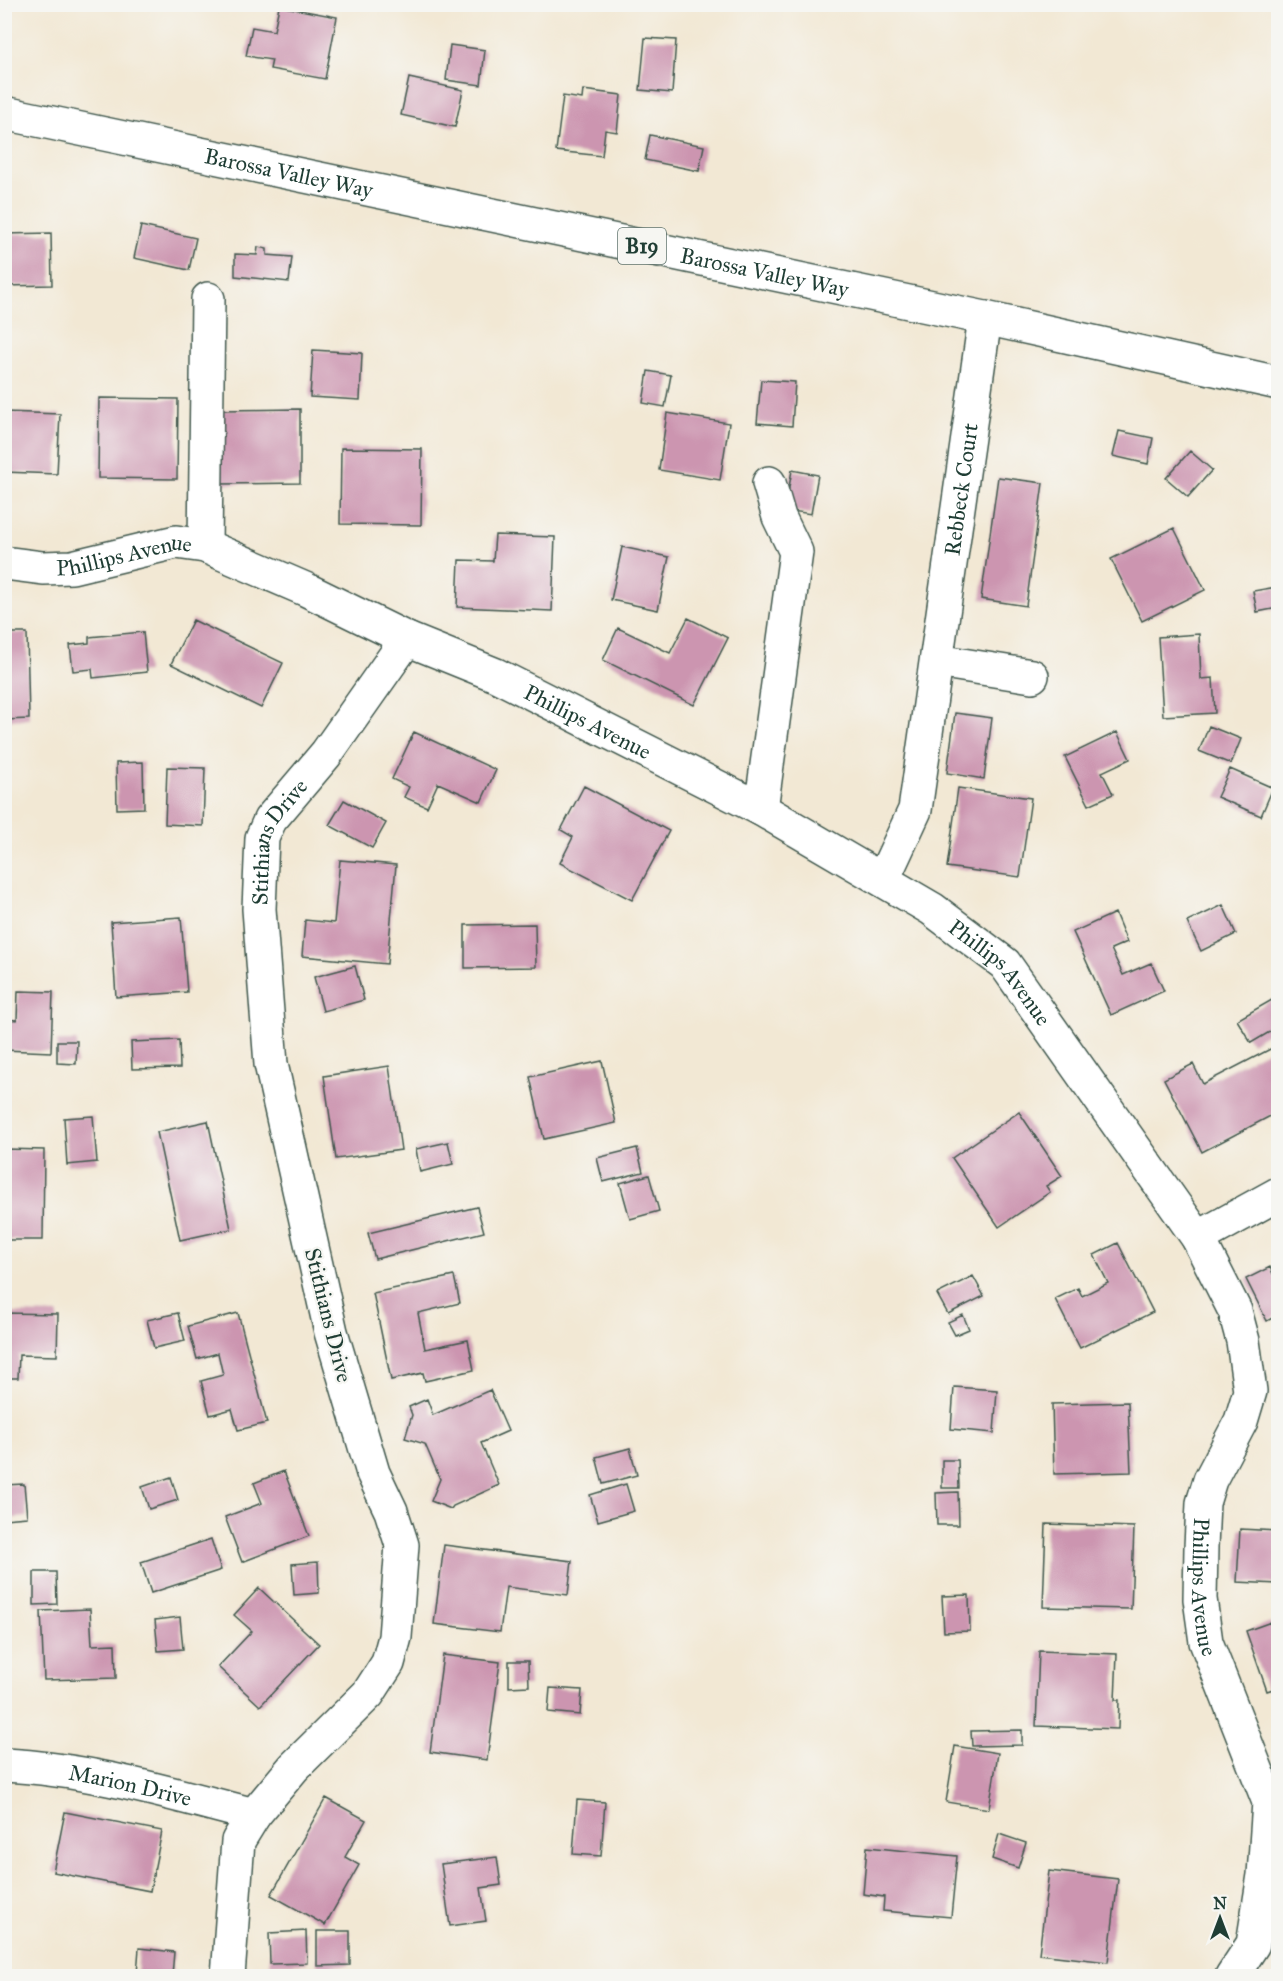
<svg xmlns="http://www.w3.org/2000/svg" width="1283" height="1981" viewBox="0 0 1283 1981" font-family="'IM FELL Great Primer',serif">
	<style>
		.building { fill: #cc95b0 }
		.lines { fill: none; stroke-linecap: round; stroke-linejoin: round }
		.minor-casing { stroke: #3f574c; stroke-width: 36 }
		.major-casing { stroke: #3f574c; stroke-width: 36 }
		.minor { stroke: #fff; stroke-width: 33 }
		.major { stroke: #fff; stroke-width: 33 }
		.labels { text-anchor: middle; stroke-width: 4.5; stroke-linejoin: round; paint-order: stroke }
		.shield { fill: #f6f6f2; stroke: #60746d; stroke-width: 1.5 }
		.shield-label { font-size: 21px; font-weight: bold; fill: #1f3d34 }
		.street-label { font-size: 22px; fill: #1f3d34; stroke: #f6f6f2 }
	</style>
	<rect width="100%" height="100%" fill="#f6f6f2"/>
	<filter id="ink" filterUnits="userSpaceOnUse"><feTurbulence type="fractalNoise" baseFrequency=".0167" numOctaves="2"/><feDisplacementMap in="SourceGraphic" scale="12" xChannelSelector="R" yChannelSelector="G"/><feConvolveMatrix kernelMatrix="1 2 1 2 8 2 1 2 1" color-interpolation-filters="sRGB"/></filter>
	<filter id="wash" filterUnits="userSpaceOnUse"><feTurbulence type="fractalNoise" baseFrequency=".008" numOctaves="4" result="noise"/><feDisplacementMap in="SourceGraphic" scale="24" xChannelSelector="R" yChannelSelector="G"/><feGaussianBlur stdDeviation="1.35" result="paint"/><feColorMatrix in="noise" values="0 0 0 0 0 0 0 0 0 0 0 0 0 0 0 0 0 1.4 0 .05"/><feComposite in="paint" operator="in"/></filter>
	<g filter="url(#wash)">
		<rect width="100%" height="100%" fill="#f2e8d4"/>
		<g id="blocks">
			<!-- building -->
			<path class="building" d="M 279,6 L 337,17 L 325,79 L 270,69 L 272,60 L 246,56 L 252,27 L 274,31 Z
				M 645,38 L 676,40 L 672,93 L 640,90 Z
				M 450,45 L 485,50 L 481,85 L 446,80 Z
				M 409,78 L 463,90 L 455,127 L 401,115 Z
				M 583,90 L 621,95 L 617,132 L 605,130 L 602,156 L 556,151 L 563,96 L 582,99 Z
				M 650,135 L 704,146 L 699,171 L 645,160 Z
				M 141,226 L 196,238 L 189,270 L 134,258 Z
				M 51,233 L 52,285 L 4,286 L 4,234 Z
				M 258,247 L 267,249 L 267,255 L 292,257 L 289,282 L 235,276 L 235,254 L 257,255 Z
				M 313,350 L 362,353 L 360,400 L 310,397 Z
				M 648,371 L 671,375 L 665,407 L 643,403 Z
				M 761,380 L 795,382 L 792,426 L 757,423 Z
				M 99,398 L 178,399 L 177,479 L 98,478 Z
				M 300,409 L 300,483 L 219,484 L 218,410 Z
				M 4,412 L 60,414 L 57,474 L 4,472 Z
				M 667,413 L 729,423 L 720,480 L 659,470 Z
				M 1119,431 L 1153,438 L 1148,464 L 1113,456 Z
				M 341,448 L 422,449 L 421,525 L 340,524 Z
				M 1190,451 L 1212,470 L 1188,497 L 1166,478 Z
				M 792,470 L 818,475 L 811,514 L 785,510 Z
				M 998,477 L 1043,483 L 1026,606 L 981,599 Z
				M 1174,528 L 1205,590 L 1142,621 L 1111,559 Z
				M 495,535 L 555,537 L 552,611 L 457,607 L 459,560 L 493,561 Z
				M 622,547 L 669,557 L 658,610 L 611,600 Z
				M 1277,587 L 1278,608 L 1257,612 L 1253,591 Z
				M 688,618 L 728,638 L 694,705 L 603,660 L 618,628 L 670,653 Z
				M 193,620 L 283,663 L 261,708 L 171,664 Z
				M 143,632 L 147,672 L 93,678 L 92,669 L 73,671 L 70,645 L 89,643 L 89,637 Z
				M 4,633 L 27,633 L 29,719 L 4,720 Z
				M 1199,634 L 1201,679 L 1213,678 L 1215,713 L 1163,716 L 1158,637 Z
				M 955,713 L 992,718 L 984,779 L 947,773 Z
				M 1209,726 L 1241,739 L 1231,764 L 1199,751 Z
				M 414,732 L 496,770 L 481,802 L 438,783 L 427,807 L 404,797 L 409,787 L 392,779 Z
				M 1117,732 L 1130,759 L 1102,772 L 1113,794 L 1089,805 L 1065,757 Z
				M 143,762 L 144,808 L 117,809 L 116,763 Z
				M 167,767 L 205,768 L 203,826 L 165,824 Z
				M 1230,769 L 1273,788 L 1261,816 L 1217,797 Z
				M 584,786 L 669,831 L 632,900 L 560,863 L 573,837 L 561,830 Z
				M 958,788 L 1031,798 L 1020,877 L 947,867 Z
				M 344,800 L 386,823 L 372,848 L 329,825 Z
				M 340,860 L 396,865 L 387,964 L 302,956 L 305,920 L 334,923 Z
				M 1223,905 L 1236,934 L 1201,951 L 1187,922 Z
				M 1115,913 L 1127,942 L 1111,949 L 1123,975 L 1151,963 L 1164,991 L 1111,1015 L 1073,932 Z
				M 181,917 L 187,992 L 116,997 L 111,922 Z
				M 535,924 L 536,967 L 465,968 L 465,925 Z
				M 355,966 L 364,1000 L 323,1011 L 314,977 Z
				M 18,991 L 53,992 L 51,1052 L 4,1050 L 4,1019 L 17,1020 Z
				M 1277,997 L 1278,1027 L 1251,1043 L 1237,1020 Z
				M 179,1040 L 180,1068 L 132,1069 L 131,1042 Z
				M 57,1041 L 77,1041 L 76,1064 L 57,1063 Z
				M 1278,1045 L 1278,1112 L 1202,1152 L 1164,1079 L 1193,1064 L 1203,1084 Z
				M 602,1061 L 616,1123 L 544,1139 L 530,1077 Z
				M 389,1066 L 401,1150 L 336,1159 L 324,1076 Z
				M 1019,1112 L 1062,1176 L 1046,1186 L 1050,1192 L 999,1227 L 952,1158 Z
				M 93,1116 L 97,1162 L 67,1165 L 64,1118 Z
				M 208,1121 L 231,1229 L 180,1240 L 157,1132 Z
				M 448,1142 L 453,1164 L 420,1172 L 416,1149 Z
				M 637,1148 L 643,1172 L 603,1182 L 597,1158 Z
				M 4,1149 L 44,1150 L 43,1240 L 4,1240 Z
				M 649,1175 L 659,1211 L 630,1219 L 620,1183 Z
				M 477,1207 L 484,1232 L 375,1259 L 368,1233 Z
				M 1118,1243 L 1153,1312 L 1080,1348 L 1055,1299 L 1078,1288 L 1082,1296 L 1108,1283 L 1094,1255 Z
				M 1270,1267 L 1278,1285 L 1278,1315 L 1267,1321 L 1246,1279 Z
				M 454,1276 L 460,1303 L 418,1313 L 425,1349 L 468,1340 L 474,1370 L 425,1381 L 423,1373 L 391,1380 L 373,1293 Z
				M 973,1276 L 984,1296 L 948,1314 L 937,1294 Z
				M 4,1313 L 58,1314 L 57,1356 L 19,1355 L 18,1378 L 4,1378 Z
				M 178,1313 L 185,1341 L 154,1348 L 147,1320 Z
				M 238,1313 L 267,1423 L 238,1430 L 232,1409 L 210,1415 L 201,1381 L 223,1375 L 218,1353 L 197,1359 L 188,1326 Z
				M 963,1315 L 969,1329 L 955,1335 L 948,1322 Z
				M 954,1387 L 997,1390 L 994,1433 L 951,1429 Z
				M 490,1390 L 508,1431 L 481,1443 L 499,1485 L 453,1506 L 451,1509 L 431,1501 L 440,1479 L 425,1444 L 405,1438 L 412,1415 L 409,1407 L 427,1399 L 433,1415 Z
				M 1128,1402 L 1131,1472 L 1054,1474 L 1052,1404 Z
				M 630,1448 L 637,1475 L 603,1484 L 596,1457 Z
				M 942,1460 L 958,1460 L 959,1488 L 942,1488 Z
				M 284,1471 L 309,1536 L 242,1562 L 225,1517 L 262,1503 L 254,1483 Z
				M 171,1477 L 178,1500 L 149,1509 L 142,1487 Z
				M 24,1484 L 27,1517 L 4,1519 L 4,1485 Z
				M 626,1484 L 634,1511 L 598,1521 L 590,1495 Z
				M 958,1492 L 959,1525 L 937,1525 L 936,1493 Z
				M 1046,1524 L 1134,1527 L 1131,1609 L 1043,1607 Z
				M 1240,1529 L 1278,1531 L 1278,1584 L 1237,1582 Z
				M 211,1539 L 221,1570 L 151,1593 L 141,1562 Z
				M 444,1545 L 572,1561 L 568,1595 L 506,1587 L 500,1632 L 434,1624 Z
				M 318,1562 L 319,1593 L 294,1595 L 292,1564 Z
				M 34,1572 L 56,1572 L 57,1604 L 34,1605 Z
				M 259,1588 L 319,1644 L 260,1706 L 218,1667 L 252,1631 L 234,1615 Z
				M 969,1595 L 970,1631 L 944,1632 L 942,1596 Z
				M 90,1609 L 92,1645 L 115,1644 L 116,1678 L 44,1680 L 41,1611 Z
				M 180,1617 L 183,1649 L 158,1651 L 155,1620 Z
				M 1271,1622 L 1278,1645 L 1278,1694 L 1276,1688 L 1267,1691 L 1246,1631 Z
				M 1039,1651 L 1117,1654 L 1115,1700 L 1119,1700 L 1118,1729 L 1036,1726 Z
				M 443,1655 L 500,1662 L 487,1760 L 430,1752 Z
				M 509,1661 L 528,1661 L 529,1686 L 509,1687 Z
				M 550,1688 L 582,1690 L 580,1715 L 548,1712 Z
				M 1022,1730 L 1022,1745 L 972,1746 L 971,1731 Z
				M 955,1746 L 998,1753 L 989,1809 L 946,1802 Z
				M 326,1798 L 366,1820 L 345,1857 L 359,1865 L 325,1925 L 271,1895 Z
				M 577,1800 L 605,1802 L 601,1856 L 573,1854 Z
				M 65,1812 L 162,1831 L 150,1891 L 53,1872 Z
				M 999,1834 L 1026,1843 L 1018,1868 L 992,1859 Z
				M 867,1847 L 957,1856 L 951,1917 L 883,1911 L 884,1897 L 863,1894 Z
				M 497,1857 L 501,1885 L 481,1888 L 486,1921 L 450,1926 L 441,1864 Z
				M 1049,1871 L 1118,1879 L 1108,1962 L 1039,1954 Z
				M 306,1931 L 307,1963 L 270,1964 L 269,1933 Z
				M 317,1931 L 350,1931 L 350,1965 L 317,1966 Z
				M 139,1948 L 174,1952 L 172,1976 L 137,1974 Z"/>
		</g>
	</g>
	<g filter="url(#ink)">
		<use href="#blocks" fill-opacity="0" stroke="#3f574c" stroke-width="1.5"/>
		<g class="lines">
			<!-- minor casing -->
			<g class="minor-casing">
				<g id="minor">
					<path d="M 205,546 L 208,299"/>
					<path id="s1" d="M 4,563 L 43,568 L 72,567 L 176,542 L 205,546 L 305,589 L 407,639 L 496,675 L 761,809 L 932,909 L 1005,964 L 1198,1238 L 1235,1311 L 1243,1341 L 1250,1391 L 1241,1421 L 1210,1480 L 1203,1503 L 1201,1547 L 1200,1599 L 1206,1642 L 1269,1802 L 1264,1875 L 1253,1944 L 1232,1976"/>
					<path d="M 937,661 L 1032,676"/>
					<path d="M 761,809 L 796,552 L 779,517 L 769,483"/>
					<path id="s2" d="M 883,879 L 915,810 L 985,318"/>
					<path d="M 1198,1238 L 1278,1194"/>
					<path id="s3" d="M 4,1765 C 89,1769 172,1794 254,1815"/>
					<path id="s4" d="M 228,1976 L 238,1841 L 254,1815 L 294,1767 L 368,1694 L 388,1663 L 395,1637 L 402,1545 L 391,1511 L 373,1473 L 331,1332 L 271,1064 L 259,909 L 262,838 L 270,820 L 326,754 L 407,639"/>
				</g>
			</g>
			<!-- major casing -->
			<g class="major-casing">
				<g id="major">
					<path id="s5" d="M 4,113 L 985,318 L 1278,383"/>
				</g>
			</g>
			<!-- minor -->
			<use href="#minor" class="minor"/>
			<!-- major -->
			<use href="#major" class="major"/>
		</g>
	</g>
	<g class="labels">
		<!-- shield labels -->
		<rect class="shield" x="618" y="228" width="48" height="36" rx="4.5"/>
		<g class="shield-label">
			<text x="642" y="253">B19</text>
		</g>
		<!-- street labels -->
		<g class="street-label">
			<text dy="8" stroke="none"><textPath href="#s5" startOffset="291">Barossa Valley Way</textPath></text>
			<text dy="8" stroke="none"><textPath href="#s5" startOffset="777">Barossa Valley Way</textPath></text>
			<text dy="8" stroke="none"><textPath href="#s2" startOffset="400">Rebbeck Court</textPath></text>
			<text dy="8" stroke="none"><textPath href="#s1" startOffset="122">Phillips Avenue</textPath></text>
			<text dy="8" stroke="none"><textPath href="#s1" startOffset="626">Phillips Avenue</textPath></text>
			<text dy="8" stroke="none"><textPath href="#s4" startOffset="1216">Stithians Drive</textPath></text>
			<text dy="8" stroke="none"><textPath href="#s1" startOffset="1112">Phillips Avenue</textPath></text>
			<text transform="translate(329 1315) rotate(76)" y="8">Stithians Drive</text>
			<text dy="8" stroke="none"><textPath href="#s1" startOffset="1814">Phillips Avenue</textPath></text>
			<text dy="8" stroke="none"><textPath href="#s3" startOffset="128">Marion Drive</textPath></text>
		</g>
	</g>
	<!-- margin -->
	<rect width="1283" height="1981" fill="none" stroke="#f6f6f2" stroke-width="24"/>
	<!-- north arrow -->
	<g transform="translate(1220 1918)" stroke="#f6f6f2" stroke-width="4.5" paint-order="stroke">
	<path d="M0-4.5L10 22L0 15L-10 22Z" fill="#1f3d34"/>
	<text y="-9" font-size="16" font-weight="bold" text-anchor="middle" fill="#1f3d34">N</text>
	</g>
</svg>
